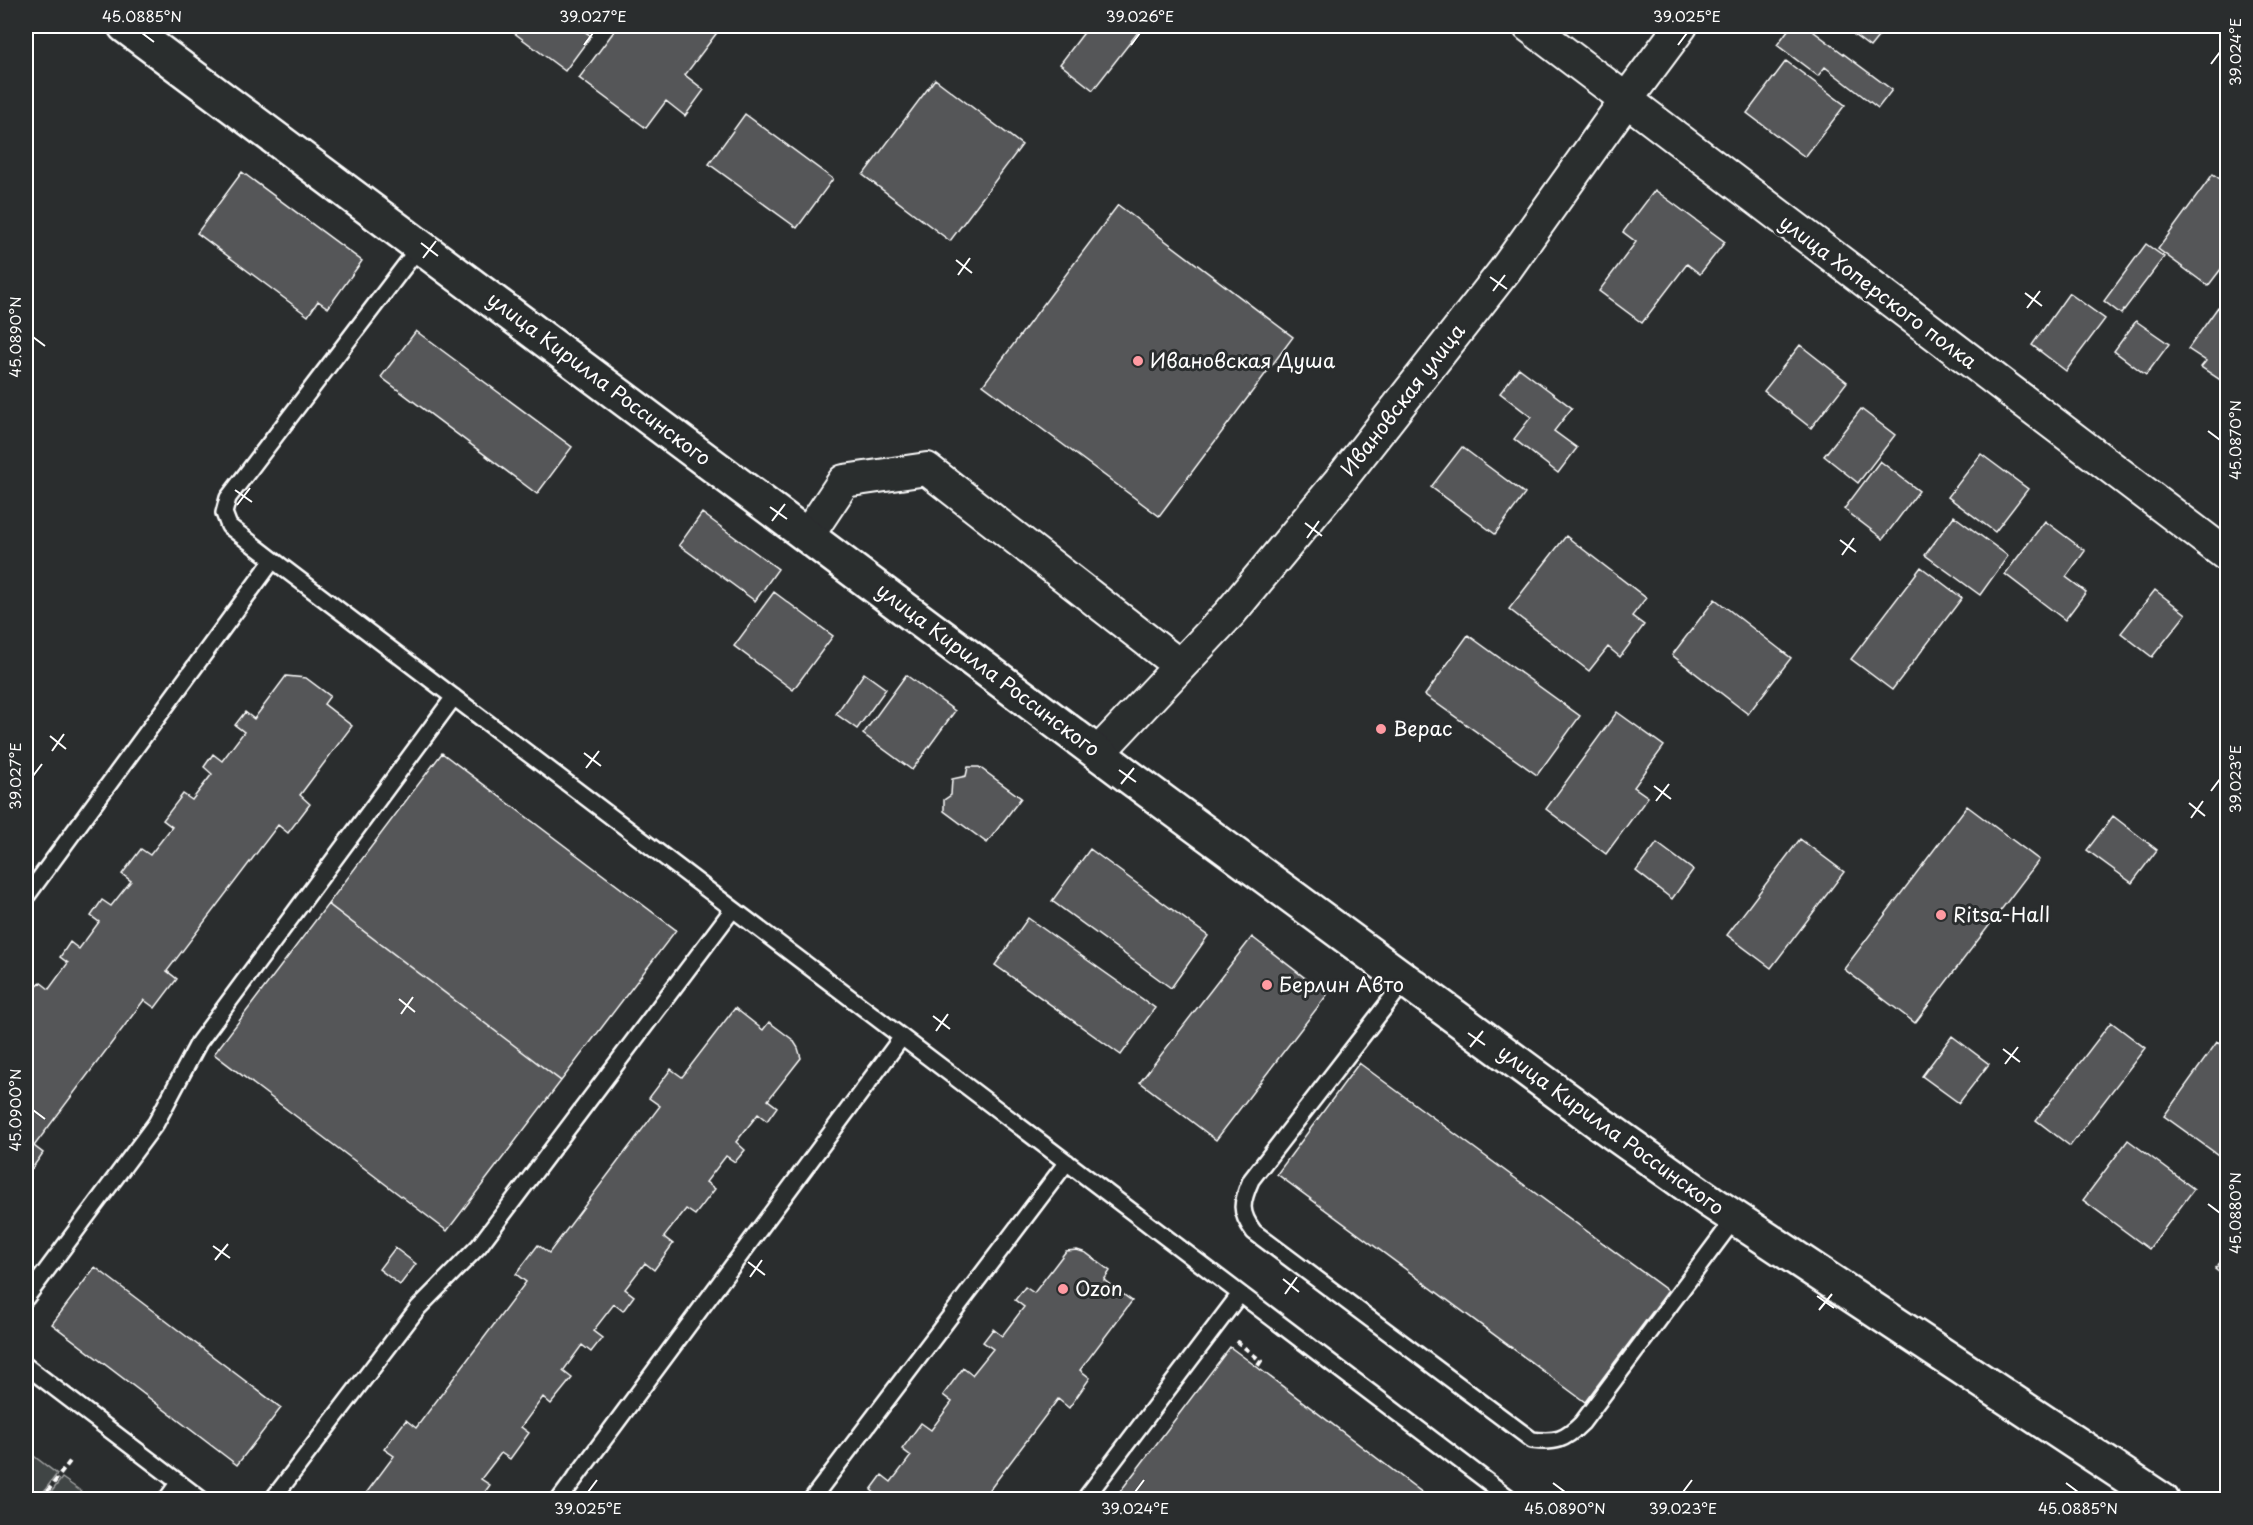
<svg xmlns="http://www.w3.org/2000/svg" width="2253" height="1525" viewBox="0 0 2253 1525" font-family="'Playpen Sans',sans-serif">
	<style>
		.green { fill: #414445; stroke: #a0a2a2; stroke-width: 1.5 }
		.building { fill: #555758; stroke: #fff; stroke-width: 1.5 }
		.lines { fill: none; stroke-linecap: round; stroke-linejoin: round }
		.lane-casing { stroke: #fff; stroke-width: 20 }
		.street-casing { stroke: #fff; stroke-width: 36 }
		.secondary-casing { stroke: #fff; stroke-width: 38 }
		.path { stroke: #fff; stroke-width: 4; stroke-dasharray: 6 4.5; stroke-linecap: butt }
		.lane { stroke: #2a2d2e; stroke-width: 15 }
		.street { stroke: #2a2d2e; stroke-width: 32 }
		.secondary { stroke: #2a2d2e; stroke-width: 33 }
		.ticks { fill: none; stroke: #fff; stroke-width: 2 }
		.poi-dot { fill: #ff9aa2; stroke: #2a2d2e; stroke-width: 2 }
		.labels { text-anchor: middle; stroke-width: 6; stroke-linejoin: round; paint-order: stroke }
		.street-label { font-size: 20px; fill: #fff; stroke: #2a2d2e }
		.poi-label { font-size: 20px; fill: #fff; stroke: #2a2d2e; text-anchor: start }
		.neatline { fill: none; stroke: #fff; stroke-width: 2 }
		.ticks-label { font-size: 15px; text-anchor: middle; fill: #fff }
	</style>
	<rect width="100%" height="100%" fill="#2a2d2e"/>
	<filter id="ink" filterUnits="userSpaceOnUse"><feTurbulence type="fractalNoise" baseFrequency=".0167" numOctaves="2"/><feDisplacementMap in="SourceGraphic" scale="12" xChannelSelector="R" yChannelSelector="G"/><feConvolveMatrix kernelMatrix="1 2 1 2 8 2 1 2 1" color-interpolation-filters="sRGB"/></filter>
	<g filter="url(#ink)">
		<!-- green -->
		<path class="green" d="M 26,1450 L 57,1474 L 38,1499 L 26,1499 Z
			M 62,1478 L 92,1499 L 46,1499 Z"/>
		<!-- building -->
		<path class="building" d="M 505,26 L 577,26 L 591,36 L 565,71 Z
			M 618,26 L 722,26 L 685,75 L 704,90 L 685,116 L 666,101 L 646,128 L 579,78 Z
			M 1089,26 L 1143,26 L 1093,90 L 1060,64 Z
			M 1791,26 L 1806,26 L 1892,90 L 1878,108 L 1825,67 L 1818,76 L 1777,45 Z
			M 1842,26 L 1887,26 L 1870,47 Z
			M 1786,61 L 1845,105 L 1805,157 L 1747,113 Z
			M 935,79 L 1022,145 L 950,241 L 863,175 Z
			M 745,114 L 833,179 L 797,228 L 709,164 Z
			M 242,172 L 362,261 L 328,308 L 318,301 L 308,316 L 197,233 Z
			M 2213,174 L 2228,185 L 2228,260 L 2208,286 L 2158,249 Z
			M 1655,190 L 1725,242 L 1700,274 L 1687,264 L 1642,323 L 1599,291 L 1636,242 L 1623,232 Z
			M 1118,205 L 1293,337 L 1159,516 L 983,385 Z
			M 2146,244 L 2164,257 L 2121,314 L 2104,301 Z
			M 2069,293 L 2105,319 L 2066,371 L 2032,345 Z
			M 2218,307 L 2228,313 L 2228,385 L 2201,367 L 2206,361 L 2188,349 Z
			M 2136,321 L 2169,344 L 2146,375 L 2114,351 Z
			M 416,331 L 572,447 L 537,494 L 381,377 Z
			M 1800,345 L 1847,382 L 1811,428 L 1764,391 Z
			M 1519,368 L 1572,408 L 1554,431 L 1577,448 L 1558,473 L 1514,439 L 1531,417 L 1500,393 Z
			M 1861,409 L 1895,435 L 1858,483 L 1824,456 Z
			M 1462,447 L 1525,494 L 1495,534 L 1431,487 Z
			M 1981,454 L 2028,489 L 1995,532 L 1948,497 Z
			M 1880,461 L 1919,491 L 1883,539 L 1844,509 Z
			M 702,513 L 778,569 L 755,601 L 679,545 Z
			M 1954,516 L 2008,556 L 1980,595 L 1925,555 Z
			M 2045,521 L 2085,551 L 2066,577 L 2086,592 L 2065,620 L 2005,574 Z
			M 1566,536 L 1646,598 L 1632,616 L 1644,625 L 1620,657 L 1608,647 L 1589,671 L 1509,609 Z
			M 1921,567 L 1962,598 L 1892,690 L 1851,659 Z
			M 2155,590 L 2186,614 L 2152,657 L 2121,633 Z
			M 774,592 L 833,636 L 793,690 L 734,646 Z
			M 1715,599 L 1791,658 L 1748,714 L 1672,655 Z
			M 1468,635 L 1580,716 L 1537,775 L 1425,695 Z
			M 864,673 L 886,689 L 857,729 L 836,714 Z
			M 906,675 L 955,711 L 912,770 L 863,734 Z
			M 286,676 L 306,678 L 330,696 L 324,704 L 352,726 L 300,795 L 310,804 L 288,833 L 278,825 L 167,971 L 177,979 L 155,1008 L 144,1000 L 34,1146 L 43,1153 L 26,1177 L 26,1020 L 29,1016 L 26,1013 L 26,1001 L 40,982 L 49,989 L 68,963 L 60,957 L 70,942 L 79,949 L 99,922 L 91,916 L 102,900 L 111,906 L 131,881 L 122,874 L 141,849 L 150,855 L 172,827 L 163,820 L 183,794 L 192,800 L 212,774 L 204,767 L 213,754 L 222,761 L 244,732 L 235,725 L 245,712 L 254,719 Z
			M 1617,712 L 1664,746 L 1634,787 L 1648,797 L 1606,854 L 1546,809 Z
			M 442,753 L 676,930 L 561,1081 L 328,904 Z
			M 968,767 L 979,767 L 1021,798 L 987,843 L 944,811 L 944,800 L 951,795 L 952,779 L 966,776 Z
			M 1967,806 L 2039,860 L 1915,1023 L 1844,969 Z
			M 2113,816 L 2157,850 L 2132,883 L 2087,850 Z
			M 1800,839 L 1844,872 L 1771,968 L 1727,935 Z
			M 1657,843 L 1693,870 L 1672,899 L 1636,871 Z
			M 1090,849 L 1208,936 L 1171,988 L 1052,901 Z
			M 328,904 L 561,1081 L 447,1231 L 214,1054 Z
			M 1028,918 L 1155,1008 L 1121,1055 L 995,965 Z
			M 1252,937 L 1327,995 L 1216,1140 L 1140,1082 Z
			M 735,1008 L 763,1030 L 769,1022 L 793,1040 L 798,1048 L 801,1058 L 768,1100 L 777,1107 L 767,1121 L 758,1114 L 736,1142 L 745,1150 L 735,1162 L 726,1156 L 706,1182 L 715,1189 L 695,1215 L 686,1209 L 664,1237 L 673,1244 L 654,1270 L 645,1263 L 625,1289 L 634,1296 L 623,1311 L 614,1304 L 593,1331 L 602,1338 L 591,1352 L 582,1345 L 563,1371 L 572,1378 L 551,1404 L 543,1397 L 521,1427 L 529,1433 L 510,1459 L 501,1453 L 481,1479 L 490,1485 L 479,1500 L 470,1494 L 466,1500 L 361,1500 L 394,1456 L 384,1449 L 406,1420 L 416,1428 L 526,1282 L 516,1274 L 538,1245 L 549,1253 L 660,1106 L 649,1098 L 671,1069 L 682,1077 Z
			M 2111,1022 L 2145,1048 L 2070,1146 L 2036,1120 Z
			M 1952,1036 L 1989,1064 L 1959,1103 L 1922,1076 Z
			M 2217,1042 L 2228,1050 L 2228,1162 L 2164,1116 Z
			M 1359,1063 L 1668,1291 L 1585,1402 L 1277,1174 Z
			M 2128,1140 L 2194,1189 L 2149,1249 L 2083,1200 Z
			M 395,1248 L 416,1264 L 400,1285 L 379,1269 Z
			M 1077,1250 L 1086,1253 L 1110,1271 L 1104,1280 L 1132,1301 L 1080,1370 L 1090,1378 L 1069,1408 L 1058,1399 L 982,1500 L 877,1500 L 879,1497 L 871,1490 L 882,1475 L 891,1482 L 911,1456 L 902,1449 L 921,1423 L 931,1430 L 952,1402 L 943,1395 L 963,1368 L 972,1375 L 993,1349 L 983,1342 L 993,1329 L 1002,1336 L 1024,1307 L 1015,1300 L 1025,1287 L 1034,1293 L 1066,1251 Z
			M 2228,1252 L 2228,1279 L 2215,1269 Z
			M 95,1267 L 281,1408 L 237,1465 L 52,1324 Z
			M 1230,1347 L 1257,1367 L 1432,1500 L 1119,1500 L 1116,1497 Z"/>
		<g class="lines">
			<!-- lane casing -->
			<g class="lane-casing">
				<path id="lane" d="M 273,560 L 1512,1500
					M 26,897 L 273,560 L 229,526 L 224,513 L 228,498 L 420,246
					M 1405,981 L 1251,1180 C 1241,1203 1239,1212 1254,1232 L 1532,1440 C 1556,1443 1565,1440 1582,1423 L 1735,1218
					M 26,1298 L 156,1123 L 199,1042 L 454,697
					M 26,1366 L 202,1500
					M 166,1500 L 179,1482
					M 272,1500 L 418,1308 L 479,1246 L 733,909
					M 559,1500 L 902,1037
					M 811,1500 L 1067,1162
					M 1084,1500 L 1240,1294"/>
			</g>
			<!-- street casing -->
			<g class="street-casing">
				<path id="street" d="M 1529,26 L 2228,556
					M 808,535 L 844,481 L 927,469 L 1180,666
					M 1098,753 L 1230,613 L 1338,483 L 1505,270 L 1626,100 L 1681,26"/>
			</g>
			<!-- secondary casing -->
			<g class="secondary-casing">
				<path id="secondary" d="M 125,26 L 1131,778 L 1598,1122 L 1711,1202 L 2162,1500"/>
			</g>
			<!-- path -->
			<path class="path" d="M 1236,1341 L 1261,1361 L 1257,1367
				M 41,1500 L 71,1460"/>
			<!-- lane -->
			<use href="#lane" class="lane"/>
			<!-- street -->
			<use href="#street" class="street"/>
			<!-- secondary -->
			<use href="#secondary" class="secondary"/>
		</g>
	</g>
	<!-- ticks -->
	<path class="ticks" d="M 142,33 L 154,42M 584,45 L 593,33M 1131,45 L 1140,33M 1678,45 L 1687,33M 2211,64 L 2220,52M 421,243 L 438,256M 423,258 L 436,241M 956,260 L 972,273M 958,275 L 970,258M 1490,277 L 1507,289M 1493,291 L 1505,275M 2025,293 L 2042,306M 2027,308 L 2040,291M 33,337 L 45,346M 2208,431 L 2220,440M 235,490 L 252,502M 237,505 L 250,488M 770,507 L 787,519M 772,521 L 785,504M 1305,523 L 1322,536M 1307,538 L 1319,521M 1840,540 L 1856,552M 1842,555 L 1854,538M 50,736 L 66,749M 52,751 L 64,734M 584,753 L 601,766M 586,768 L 599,751M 1119,770 L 1136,782M 33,776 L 42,764M 1121,784 L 1134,768M 1654,786 L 1671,799M 2211,791 L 2220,779M 1656,801 L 1669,784M 2189,803 L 2205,816M 2191,818 L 2203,801M 399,999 L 415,1012M 401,1014 L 413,997M 933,1016 L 950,1029M 936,1031 L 948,1014M 1468,1033 L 1485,1045M 1470,1047 L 1483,1031M 2003,1049 L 2020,1062M 2005,1064 L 2018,1047M 33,1110 L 45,1119M 2208,1204 L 2220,1213M 213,1246 L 230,1258M 215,1260 L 228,1244M 748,1262 L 765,1275M 750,1277 L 762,1260M 1283,1279 L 1299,1292M 1285,1294 L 1297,1277M 1817,1296 L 1834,1308M 1819,1310 L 1832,1294M 1553,1483 L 1565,1492M 2066,1483 L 2078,1492M 588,1492 L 597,1480M 1135,1492 L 1144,1480M 1683,1492 L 1692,1480"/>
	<!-- markers -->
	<g class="poi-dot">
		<circle cx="1138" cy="361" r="6"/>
		<circle cx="1381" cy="729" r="6"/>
		<circle cx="1941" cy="915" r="6"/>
		<circle cx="1267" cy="985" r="6"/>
		<circle cx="1063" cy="1289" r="6"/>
	</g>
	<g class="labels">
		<!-- street labels -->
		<g class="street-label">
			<text transform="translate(1878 292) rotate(37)" y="7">улица Хоперского полка</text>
			<text transform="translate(599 379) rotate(37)" y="7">улица Кирилла Россинского</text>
			<text transform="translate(1403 400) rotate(-52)" y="7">Ивановская улица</text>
			<text transform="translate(988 670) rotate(37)" y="7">улица Кирилла Россинского</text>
			<text transform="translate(1611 1130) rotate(36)" y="7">улица Кирилла Россинского</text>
		</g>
		<!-- poi labels -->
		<g class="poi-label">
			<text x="1150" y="368">Ивановская Душа</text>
			<text x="1393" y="736">Верас</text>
			<text x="1953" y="922">Ritsa-Hall</text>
			<text x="1279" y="992">Берлин Авто</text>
			<text x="1075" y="1296">Ozon</text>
		</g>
	</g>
	<!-- margin -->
	<rect width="2253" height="1525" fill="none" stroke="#2a2d2e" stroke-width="66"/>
	<rect x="33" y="33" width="2187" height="1459" class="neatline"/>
	<g class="ticks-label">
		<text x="142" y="22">45.0885°N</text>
		<text x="593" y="22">39.027°E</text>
		<text x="1140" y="22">39.026°E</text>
		<text x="1687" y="22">39.025°E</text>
		<text transform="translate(2236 52) rotate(-90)" y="5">39.024°E</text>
		<text transform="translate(16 337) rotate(-90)" y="5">45.0890°N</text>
		<text transform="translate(2236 440) rotate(-90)" y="5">45.0870°N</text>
		<text transform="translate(16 776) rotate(-90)" y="5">39.027°E</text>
		<text transform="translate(2236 779) rotate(-90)" y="5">39.023°E</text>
		<text transform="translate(16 1110) rotate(-90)" y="5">45.0900°N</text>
		<text transform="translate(2236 1213) rotate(-90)" y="5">45.0880°N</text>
		<text x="588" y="1514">39.025°E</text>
		<text x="1135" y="1514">39.024°E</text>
		<text x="1565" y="1514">45.0890°N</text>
		<text x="1683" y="1514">39.023°E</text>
		<text x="2078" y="1514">45.0885°N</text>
	</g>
</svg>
